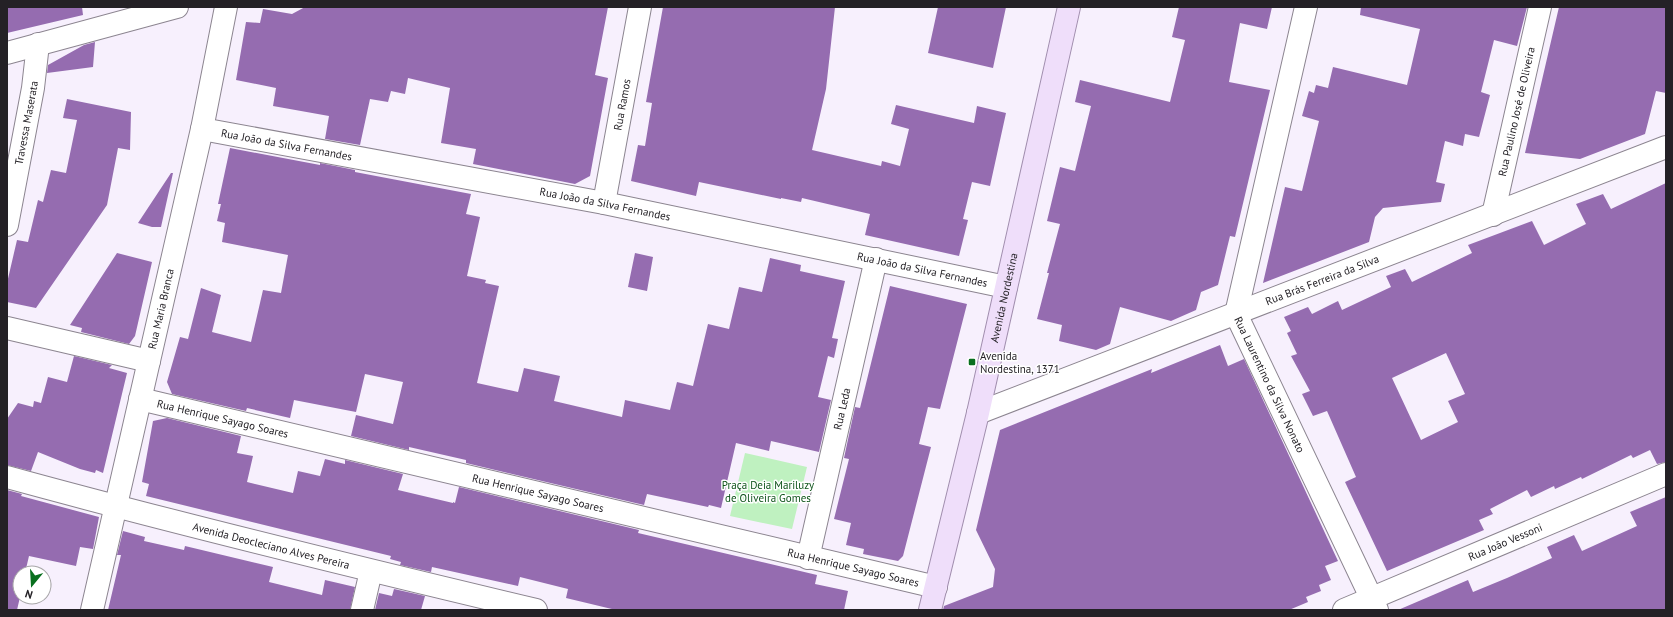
<svg xmlns="http://www.w3.org/2000/svg" width="1673" height="617" viewBox="0 0 1673 617" font-family="'PT Sans',sans-serif">
	<style>
		.green { fill: #bff1c0 }
		.building { fill: #956cb0; fill-rule: evenodd }
		.lines { fill: none; stroke-linecap: round; stroke-linejoin: round }
		.minor-casing { stroke: #8c8590; stroke-width: 24 }
		.major-casing { stroke: #a18eae; stroke-width: 24 }
		.minor { stroke: #fff; stroke-width: 22 }
		.major { stroke: #efdefa; stroke-width: 22 }
		.poi-dot { fill: #086f1e; stroke: #fff; stroke-width: 1.5 }
		.labels { text-anchor: middle; stroke-width: 3; stroke-linejoin: round; paint-order: stroke }
		.street-label { font-size: 11px; fill: #242126; stroke: #fff }
		.poi-label { font-size: 11px; fill: #242126; stroke: #fff; text-anchor: start }
		.park-label { font-size: 11px; fill: #0c5218; stroke: #fff }
	</style>
	<rect width="100%" height="100%" fill="#f7f0fd"/>
	<!-- green -->
	<path class="green" d="M 745,453 L 807,467 L 792,529 L 730,516 Z"/>
	<!-- building -->
	<path class="building" d="M 7,7 L 82,7 L 83,15 L 7,33 Z
		M 305,7 L 608,7 L 595,75 L 608,78 L 590,176 L 575,184 L 473,164 L 476,149 L 441,143 L 450,88 L 408,78 L 405,94 L 391,91 L 388,102 L 370,99 L 360,145 L 325,139 L 329,116 L 273,106 L 276,88 L 236,80 L 246,22 L 260,23 L 263,9 L 292,14 Z
		M 663,7 L 835,7 L 826,89 L 812,150 L 881,166 L 882,161 L 900,166 L 909,129 L 891,124 L 896,105 L 974,123 L 977,106 L 1006,113 L 990,186 L 972,182 L 963,219 L 968,220 L 959,256 L 865,235 L 870,214 L 802,198 L 801,202 L 781,198 L 781,199 L 699,182 L 696,196 L 631,181 L 638,145 L 645,146 L 652,103 L 646,102 Z
		M 938,7 L 1006,7 L 993,68 L 928,53 Z
		M 1179,7 L 1272,7 L 1267,29 L 1240,23 L 1229,82 L 1270,90 L 1235,237 L 1230,236 L 1218,285 L 1201,292 L 1196,310 L 1171,321 L 1120,307 L 1110,344 L 1096,350 L 1059,341 L 1062,325 L 1037,319 L 1049,273 L 1047,273 L 1060,224 L 1047,221 L 1060,167 L 1075,171 L 1091,106 L 1075,102 L 1080,80 L 1170,102 L 1185,40 L 1172,37 Z
		M 1361,7 L 1527,7 L 1517,46 L 1494,40 L 1481,92 L 1490,95 L 1479,137 L 1465,134 L 1463,146 L 1445,141 L 1436,182 L 1445,184 L 1441,202 L 1383,208 L 1375,217 L 1369,242 L 1263,283 L 1285,187 L 1302,191 L 1311,154 L 1319,121 L 1302,116 L 1309,91 L 1314,93 L 1316,85 L 1328,88 L 1333,67 L 1407,85 L 1420,29 L 1360,15 Z
		M 1559,7 L 1666,7 L 1666,93 L 1656,91 L 1645,134 L 1580,159 L 1525,153 Z
		M 95,42 L 93,67 L 47,73 L 48,65 L 84,45 Z
		M 67,99 L 131,112 L 130,150 L 118,148 L 107,205 L 36,308 L 7,302 L 7,283 L 17,240 L 28,242 L 38,200 L 43,202 L 51,170 L 66,173 L 77,120 L 63,118 Z
		M 230,148 L 320,165 L 320,163 L 355,170 L 355,172 L 471,194 L 466,214 L 480,217 L 467,276 L 486,280 L 485,283 L 499,286 L 477,383 L 518,392 L 524,368 L 560,376 L 554,401 L 622,417 L 625,400 L 670,410 L 677,382 L 693,386 L 708,324 L 729,329 L 739,287 L 762,292 L 770,258 L 801,265 L 800,271 L 845,281 L 832,338 L 838,339 L 834,358 L 828,356 L 818,397 L 831,400 L 819,452 L 771,441 L 769,451 L 736,443 L 721,508 L 709,505 L 708,507 L 647,494 L 644,505 L 466,463 L 466,460 L 409,447 L 409,450 L 351,436 L 356,415 L 393,424 L 403,382 L 365,374 L 356,412 L 294,400 L 290,418 L 247,408 L 246,411 L 172,394 L 167,382 L 180,337 L 188,339 L 201,288 L 221,295 L 212,332 L 251,342 L 263,290 L 281,293 L 288,255 L 222,242 L 225,223 L 217,221 L 221,204 L 218,204 Z
		M 171,173 L 173,173 L 161,227 L 152,227 L 138,223 Z
		M 1666,183 L 1666,462 L 1657,464 L 1650,450 L 1633,458 L 1631,455 L 1582,479 L 1581,477 L 1555,489 L 1554,486 L 1531,497 L 1527,490 L 1490,509 L 1493,514 L 1479,520 L 1484,530 L 1387,571 L 1345,482 L 1356,477 L 1327,411 L 1313,416 L 1302,394 L 1310,391 L 1291,356 L 1297,354 L 1287,333 L 1291,331 L 1284,317 L 1308,307 L 1312,314 L 1338,301 L 1342,310 L 1391,287 L 1386,276 L 1405,269 L 1412,282 L 1472,253 L 1468,245 L 1532,221 L 1544,245 L 1586,224 L 1576,204 L 1603,194 L 1611,209 ZM 1446,353 L 1465,394 L 1448,401 L 1458,422 L 1421,440 L 1392,378 Z
		M 117,253 L 152,262 L 135,336 L 129,344 L 81,332 L 82,328 L 70,325 Z
		M 635,253 L 653,257 L 647,291 L 628,287 Z
		M 890,286 L 967,304 L 940,409 L 928,407 L 919,444 L 931,447 L 903,556 L 898,561 L 863,554 L 864,549 L 846,545 L 851,523 L 834,519 L 849,459 L 844,458 L 855,407 L 860,408 Z
		M 1220,345 L 1228,366 L 1244,359 L 1338,561 L 1325,566 L 1331,580 L 1319,585 L 1321,591 L 1306,597 L 1308,602 L 1289,610 L 943,610 L 944,606 L 993,587 L 995,569 L 976,530 L 1000,430 L 1152,369 L 1151,373 Z
		M 74,356 L 112,365 L 109,368 L 127,373 L 103,473 L 96,470 L 95,473 L 80,469 L 38,452 L 31,471 L 7,465 L 7,419 L 18,403 L 33,407 L 34,401 L 41,403 L 48,377 L 67,382 Z
		M 167,418 L 241,436 L 237,453 L 253,456 L 247,482 L 293,493 L 298,471 L 320,476 L 325,459 L 345,464 L 345,460 L 403,474 L 398,490 L 453,503 L 453,502 L 455,503 L 459,487 L 639,530 L 638,533 L 817,575 L 815,584 L 848,591 L 844,610 L 616,610 L 566,598 L 568,589 L 520,577 L 518,586 L 432,567 L 431,572 L 400,565 L 401,562 L 390,559 L 391,556 L 146,496 L 149,484 L 142,482 L 153,421 Z
		M 7,490 L 22,494 L 21,496 L 99,517 L 93,549 L 80,547 L 76,566 L 29,556 L 25,573 L 20,573 L 20,597 L 17,610 L 7,610 Z
		M 1666,497 L 1666,610 L 1398,610 L 1468,580 L 1473,592 L 1507,578 L 1552,558 L 1547,547 L 1574,535 L 1582,551 L 1637,526 L 1630,512 Z
		M 123,531 L 145,537 L 144,541 L 184,550 L 185,546 L 273,567 L 269,582 L 322,595 L 325,580 L 355,587 L 350,610 L 108,610 L 121,555 L 117,555 Z
		M 394,589 L 425,596 L 421,610 L 375,610 L 379,593 L 392,596 Z"/>
	<g class="lines">
		<!-- minor casing -->
		<g class="minor-casing">
			<g id="minor">
				<path id="s1" d="M 1306,7 L 1236,314 L 1377,610"/>
				<path d="M 7,53 L 177,7"/>
				<path id="s2" d="M 202,129 L 604,203 L 1006,287"/>
				<path id="s3" d="M 604,203 L 640,7"/>
				<path id="s4" d="M 1493,215 L 1540,7"/>
				<path id="s5" d="M 7,225 L 33,88 L 38,44"/>
				<path d="M 7,328 L 149,361"/>
				<path id="s6" d="M 140,399 L 936,587"/>
				<path id="s7" d="M 978,413 L 1666,147"/>
				<path id="s8" d="M 7,477 C 182,525 359,568 536,610"/>
				<path id="s9" d="M 808,558 L 876,259"/>
				<path id="s10" d="M 92,610 L 202,129 L 226,7"/>
				<path d="M 362,610 L 371,571"/>
				<path id="s11" d="M 1344,610 L 1666,474"/>
			</g>
		</g>
		<!-- major casing -->
		<g class="major-casing">
			<g id="major">
				<path id="s12" d="M 930,610 L 978,413 L 1069,7"/>
			</g>
		</g>
		<!-- minor -->
		<use href="#minor" class="minor"/>
		<!-- major -->
		<use href="#major" class="major"/>
	</g>
	<!-- markers -->
	<rect class="poi-dot" x="968" y="358" width="8" height="8" rx="2"/>
	<g class="labels">
		<!-- street labels -->
		<g class="street-label">
			<text dy="4" stroke="none"><textPath href="#s3" startOffset="100">Rua Ramos</textPath></text>
			<text dy="4" stroke="none"><textPath href="#s4" startOffset="106">Rua Paulino José de Oliveira</textPath></text>
			<text dy="4" stroke="none"><textPath href="#s5" startOffset="104">Travessa Maserata</textPath></text>
			<text dy="4" stroke="none"><textPath href="#s2" startOffset="86">Rua João da Silva Fernandes</textPath></text>
			<text dy="4" stroke="none"><textPath href="#s2" startOffset="410">Rua João da Silva Fernandes</textPath></text>
			<text dy="4" stroke="none"><textPath href="#s2" startOffset="734">Rua João da Silva Fernandes</textPath></text>
			<text dy="4" stroke="none"><textPath href="#s7" startOffset="369">Rua Brás Ferreira da Silva</textPath></text>
			<text dy="4" stroke="none"><textPath href="#s12" startOffset="321">Avenida Nordestina</textPath></text>
			<text dy="4" stroke="none"><textPath href="#s10" startOffset="309">Rua Maria Branca</textPath></text>
			<text dy="4" stroke="none"><textPath href="#s1" startOffset="393">Rua Laurentino da Silva Nonato</textPath></text>
			<text dy="4" stroke="none"><textPath href="#s9" startOffset="153">Rua Leda</textPath></text>
			<text dy="4" stroke="none"><textPath href="#s6" startOffset="85">Rua Henrique Sayago Soares</textPath></text>
			<text dy="4" stroke="none"><textPath href="#s6" startOffset="409">Rua Henrique Sayago Soares</textPath></text>
			<text dy="4" stroke="none"><textPath href="#s11" startOffset="175">Rua João Vessoni</textPath></text>
			<text dy="4" stroke="none"><textPath href="#s8" startOffset="273">Avenida Deocleciano Alves Pereira</textPath></text>
			<text dy="4" stroke="none"><textPath href="#s6" startOffset="733">Rua Henrique Sayago Soares</textPath></text>
		</g>
		<!-- poi labels -->
		<g class="poi-label">
			<text x="980" y="360">Avenida<tspan x="980" dy="13">Nordestina, 1371</tspan></text>
		</g>
		<!-- park labels -->
		<g class="park-label">
			<text x="768" y="489">Praça Deia Mariluzy<tspan x="768" dy="13">de Oliveira Gomes</tspan></text>
		</g>
	</g>
	<!-- border -->
	<rect width="1673" height="617" fill="none" stroke="#242126" stroke-width="16"/>
	<!-- north arrow -->
	<g transform="translate(32 585) rotate(198)"><circle r="19" fill="#ffffff" stroke="#a7a6a8"/>
	<path d="M0-3L7 15L0 10L-7 15Z" fill="#086f1e"/>
	<text y="-6" font-size="11" font-weight="bold" text-anchor="middle" fill="#242126">N</text>
	</g>
</svg>
